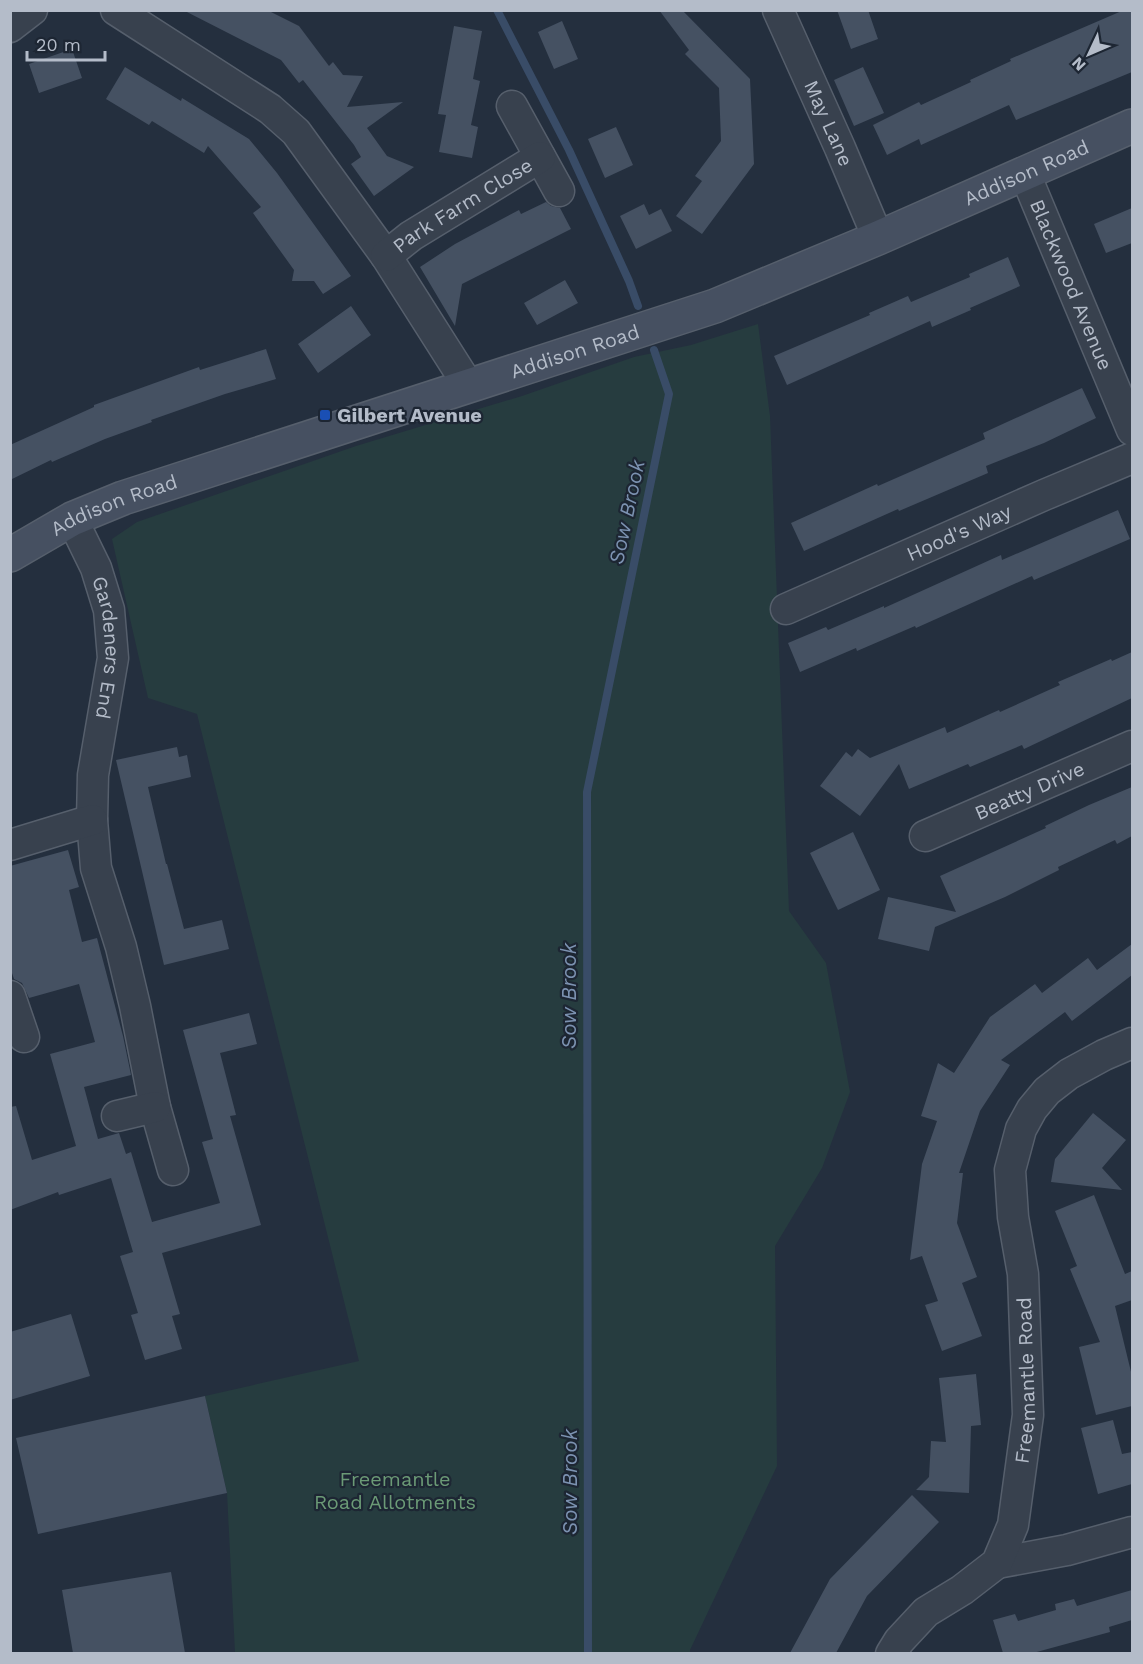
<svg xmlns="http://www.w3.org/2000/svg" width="1143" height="1664" viewBox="0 0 1143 1664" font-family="'Work Sans',sans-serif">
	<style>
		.green { fill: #263c3f }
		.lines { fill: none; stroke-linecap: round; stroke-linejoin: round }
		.stream { stroke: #394c67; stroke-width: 8 }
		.building { fill: #455162 }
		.street-casing { stroke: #565f6c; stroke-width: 33 }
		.secondary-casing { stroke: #565f6c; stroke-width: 36 }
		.street { stroke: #38414e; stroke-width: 30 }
		.secondary { stroke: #465061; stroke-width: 33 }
		.transit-dot { fill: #1a4fb4; stroke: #1d2633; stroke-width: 2 }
		.labels { text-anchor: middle; stroke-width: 4.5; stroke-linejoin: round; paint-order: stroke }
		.street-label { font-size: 20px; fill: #b4bcc9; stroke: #1d2633 }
		.poi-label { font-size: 20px; font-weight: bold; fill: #b4bcc9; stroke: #1d2633; text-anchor: start }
		.park-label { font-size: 20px; fill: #6b9a76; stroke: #1d2633 }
		.water-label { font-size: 21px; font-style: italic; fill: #7c92b1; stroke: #1d2633 }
	</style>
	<rect width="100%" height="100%" fill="#242f3e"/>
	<!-- green -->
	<path class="green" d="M 758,324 L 770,416 L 789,911 L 826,963 L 850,1092 L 822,1168 L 775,1246 L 777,1466 L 690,1650 L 690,1653 L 235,1653 L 227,1493 L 205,1396 L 359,1361 L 197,714 L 148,698 L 112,539 L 137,522 L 356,446 L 522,396 L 634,357 L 691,345 Z"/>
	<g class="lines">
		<!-- stream -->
		<path class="stream" d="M 497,10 L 569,150 L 629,281 L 638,306
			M 588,1654 L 587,792 L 669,394 L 654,350"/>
	</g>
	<!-- building -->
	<path class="building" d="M 183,10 L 267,10 L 299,26 L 329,66 L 333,62 L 343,75 L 363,76 L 347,107 L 403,102 L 367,128 L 387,156 L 414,167 L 374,196 L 351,164 L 361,157 L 354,145 L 303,80 L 299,83 L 281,60 Z
		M 659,10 L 682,10 L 750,79 L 754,164 L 702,234 L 676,216 L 702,181 L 695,176 L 721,141 L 719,88 L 685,54 L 689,50 Z
		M 837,10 L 868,10 L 878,39 L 851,49 Z
		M 1124,10 L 1132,10 L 1132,72 L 1016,120 L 1009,105 L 921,145 L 919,139 L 887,155 L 873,125 L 919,102 L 921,105 L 971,82 L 970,80 L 1011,61 L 1010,59 Z
		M 562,21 L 578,59 L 554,69 L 538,32 Z
		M 454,26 L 482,31 L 473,79 L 480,81 L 471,125 L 478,127 L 472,158 L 439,152 L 446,115 L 438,114 Z
		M 72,49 L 82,78 L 39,93 L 29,64 Z
		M 125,67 L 181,101 L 182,98 L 249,139 L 277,173 L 351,276 L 323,294 L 314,281 L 292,281 L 294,270 L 253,213 L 261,207 L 208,146 L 204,153 L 152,121 L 149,125 L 106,99 Z
		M 863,67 L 884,113 L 854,126 L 834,80 Z
		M 616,127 L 633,165 L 605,178 L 588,139 Z
		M 546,202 L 551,206 L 560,208 L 571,229 L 462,284 L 455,326 L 420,267 L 455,244 L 519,210 L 521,214 Z
		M 644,204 L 649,215 L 661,209 L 672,231 L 636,249 L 620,216 Z
		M 1132,208 L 1132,243 L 1106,253 L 1094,224 Z
		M 1008,257 L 1020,286 L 970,308 L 971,310 L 932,327 L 930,321 L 787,385 L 774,356 L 870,315 L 869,313 L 908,296 L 911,302 L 970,277 L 969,274 Z
		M 565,280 L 578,303 L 537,325 L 524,303 Z
		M 351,306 L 371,335 L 318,373 L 298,344 Z
		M 266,349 L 276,379 L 225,394 L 151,420 L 152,422 L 105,439 L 52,462 L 51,460 L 10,480 L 10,445 L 94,407 L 94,405 L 199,367 L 200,370 Z
		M 1082,388 L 1096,418 L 1044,443 L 986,466 L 988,473 L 899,511 L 898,509 L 804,551 L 791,523 L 877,484 L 878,486 L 985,439 L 983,433 Z
		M 1118,510 L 1130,539 L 1034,580 L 1032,576 L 916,628 L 915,626 L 857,651 L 856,648 L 800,672 L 788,643 L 826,627 L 828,630 L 884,606 L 884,608 L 1001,555 L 1002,560 Z
		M 1132,652 L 1132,698 L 1024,749 L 1022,745 L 970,767 L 968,764 L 909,789 L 899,764 L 860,816 L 820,786 L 846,752 L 852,757 L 858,749 L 870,758 L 945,727 L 947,733 L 999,710 L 1000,712 L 1060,685 L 1058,682 L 1111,659 L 1112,661 Z
		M 177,747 L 179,757 L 187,755 L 191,777 L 148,787 L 166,864 L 167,864 L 184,929 L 222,920 L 229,949 L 164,965 L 116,760 Z
		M 1132,787 L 1132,836 L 1117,844 L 1115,840 L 1058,867 L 1059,870 L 1005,897 L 935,927 L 929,951 L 878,939 L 888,897 L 956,912 L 940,876 L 1046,828 L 1045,826 L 1089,805 Z
		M 853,832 L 880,890 L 838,910 L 810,853 Z
		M 68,850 L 79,887 L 69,890 L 82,942 L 97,938 L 123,1036 L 131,1075 L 84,1087 L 98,1139 L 119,1133 L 126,1154 L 131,1152 L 152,1222 L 220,1203 L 202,1142 L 213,1139 L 183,1030 L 249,1013 L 257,1044 L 220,1053 L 236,1115 L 230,1116 L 261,1225 L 162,1253 L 180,1314 L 172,1316 L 182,1349 L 145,1360 L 131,1315 L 138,1313 L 120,1256 L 133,1252 L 111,1178 L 59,1195 L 58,1192 L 10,1210 L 10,1107 L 16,1106 L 32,1160 L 76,1146 L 50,1054 L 95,1042 L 79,984 L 29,998 L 22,983 L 14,979 L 10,967 L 10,866 Z
		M 1132,944 L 1132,975 L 1072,1021 L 1065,1012 L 1001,1060 L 1010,1065 L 980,1111 L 959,1173 L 963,1173 L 957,1223 L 977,1277 L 962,1283 L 982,1336 L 942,1351 L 925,1305 L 938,1301 L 922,1256 L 910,1260 L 922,1164 L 937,1121 L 921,1116 L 938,1063 L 954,1073 L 990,1017 L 1035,984 L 1042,993 L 1088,958 L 1097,970 Z
		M 1093,1113 L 1126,1140 L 1102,1168 L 1122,1190 L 1051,1182 L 1055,1159 Z
		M 1094,1195 L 1125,1274 L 1132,1271 L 1132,1300 L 1115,1306 L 1132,1376 L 1132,1406 L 1096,1415 L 1079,1347 L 1100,1342 L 1070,1269 L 1077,1266 L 1055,1211 Z
		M 71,1314 L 90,1376 L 10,1400 L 10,1332 Z
		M 976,1374 L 981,1425 L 971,1426 L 969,1493 L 916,1490 L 929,1477 L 931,1441 L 946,1442 L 939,1378 Z
		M 205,1396 L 227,1493 L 38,1534 L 16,1438 Z
		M 1113,1420 L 1122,1454 L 1132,1452 L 1132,1484 L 1098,1494 L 1081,1428 Z
		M 912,1495 L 939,1522 L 867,1596 L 836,1653 L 790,1653 L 830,1579 Z
		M 171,1572 L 185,1653 L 73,1653 L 62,1590 Z
		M 1132,1590 L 1132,1620 L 1109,1627 L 1110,1632 L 1033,1653 L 1003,1653 L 993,1620 L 1015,1614 L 1018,1621 L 1056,1610 L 1055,1604 L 1074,1599 L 1077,1606 Z"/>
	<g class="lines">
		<!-- street casing -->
		<g class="street-casing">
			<g id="street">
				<path d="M 116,10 L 270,109 L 296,132 L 386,256 L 468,385"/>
				<path id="s1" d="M 778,10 L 840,148 L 878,238"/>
				<path d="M 10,27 L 32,10"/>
				<path d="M 512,106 L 559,191"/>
				<path id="s2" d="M 1025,174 L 1132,430"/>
				<path id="s3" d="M 386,256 L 411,236 L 540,157"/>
				<path id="s4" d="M 72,519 L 96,568 L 109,610 L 113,658 L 93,775 L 92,820 L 96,868 L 121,947 L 135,1006 L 155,1107 L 173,1170"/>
				<path id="s5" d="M 786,609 L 1044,495 L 1132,458"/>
				<path id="s6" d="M 925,836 L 1132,746"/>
				<path d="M 10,845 L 92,820"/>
				<path d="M 10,996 L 24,1037"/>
				<path d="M 117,1116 L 155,1107"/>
				<path d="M 997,1563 L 1067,1550 L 1132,1532"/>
				<path id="s7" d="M 891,1654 L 899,1641 L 926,1612 L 962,1590 L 997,1563 L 1013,1525 L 1028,1415 L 1023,1274 L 1013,1217 L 1010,1170 L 1021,1129 L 1032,1109 L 1047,1091 L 1069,1074 L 1104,1055 L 1132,1043"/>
			</g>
		</g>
		<!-- secondary casing -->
		<g class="secondary-casing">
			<g id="secondary">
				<path id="s8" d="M 10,555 L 72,519 L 123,498 L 715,306 L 878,238 L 1132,126"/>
			</g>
		</g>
		<!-- street -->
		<use href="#street" class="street"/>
		<!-- secondary -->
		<use href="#secondary" class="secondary"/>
	</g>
	<!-- markers -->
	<rect class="transit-dot" x="319" y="409" width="12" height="12" rx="3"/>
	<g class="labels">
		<!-- street labels -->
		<g class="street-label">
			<text dy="7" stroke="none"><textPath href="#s1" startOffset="124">May Lane</textPath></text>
			<text dy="7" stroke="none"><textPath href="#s8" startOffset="1088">Addison Road</textPath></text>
			<text dy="7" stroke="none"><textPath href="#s3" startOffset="92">Park Farm Close</textPath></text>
			<text dy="7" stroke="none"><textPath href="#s2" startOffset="120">Blackwood Avenue</textPath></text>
			<text dy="7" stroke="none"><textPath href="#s8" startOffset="602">Addison Road</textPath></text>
			<text dy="7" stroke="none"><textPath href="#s8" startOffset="116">Addison Road</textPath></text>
			<text dy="7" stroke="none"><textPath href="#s5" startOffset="189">Hood's Way</textPath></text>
			<text dy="7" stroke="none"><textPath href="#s4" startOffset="136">Gardeners End</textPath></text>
			<text dy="7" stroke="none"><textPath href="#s6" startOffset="114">Beatty Drive</textPath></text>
			<text dy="7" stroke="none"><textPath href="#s7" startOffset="328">Freemantle Road</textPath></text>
		</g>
		<!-- poi labels -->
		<g class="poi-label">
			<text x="337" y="422">Gilbert Avenue</text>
		</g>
		<!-- park labels -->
		<g class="park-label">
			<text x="395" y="1486">Freemantle<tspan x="395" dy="23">Road Allotments</tspan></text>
		</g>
		<!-- water labels -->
		<g class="water-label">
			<text transform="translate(627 512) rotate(-78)" y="7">Sow Brook</text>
			<text transform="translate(569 996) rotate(-90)" y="7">Sow Brook</text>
			<text transform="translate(570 1482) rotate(-90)" y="7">Sow Brook</text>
		</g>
	</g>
	<!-- border -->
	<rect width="1143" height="1664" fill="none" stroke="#b4bcc9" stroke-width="24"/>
	<!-- north arrow -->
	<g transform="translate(1089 54) rotate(226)" stroke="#1d2633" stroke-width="4.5" paint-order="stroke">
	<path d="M0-4.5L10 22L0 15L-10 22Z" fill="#b4bcc9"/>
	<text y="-9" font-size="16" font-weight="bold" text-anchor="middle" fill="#b4bcc9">N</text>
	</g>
	<!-- scale -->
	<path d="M27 51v9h78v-9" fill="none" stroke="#b4bcc9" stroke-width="3"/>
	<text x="36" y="51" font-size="18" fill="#b4bcc9" stroke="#1d2633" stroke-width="4.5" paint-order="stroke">20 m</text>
</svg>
